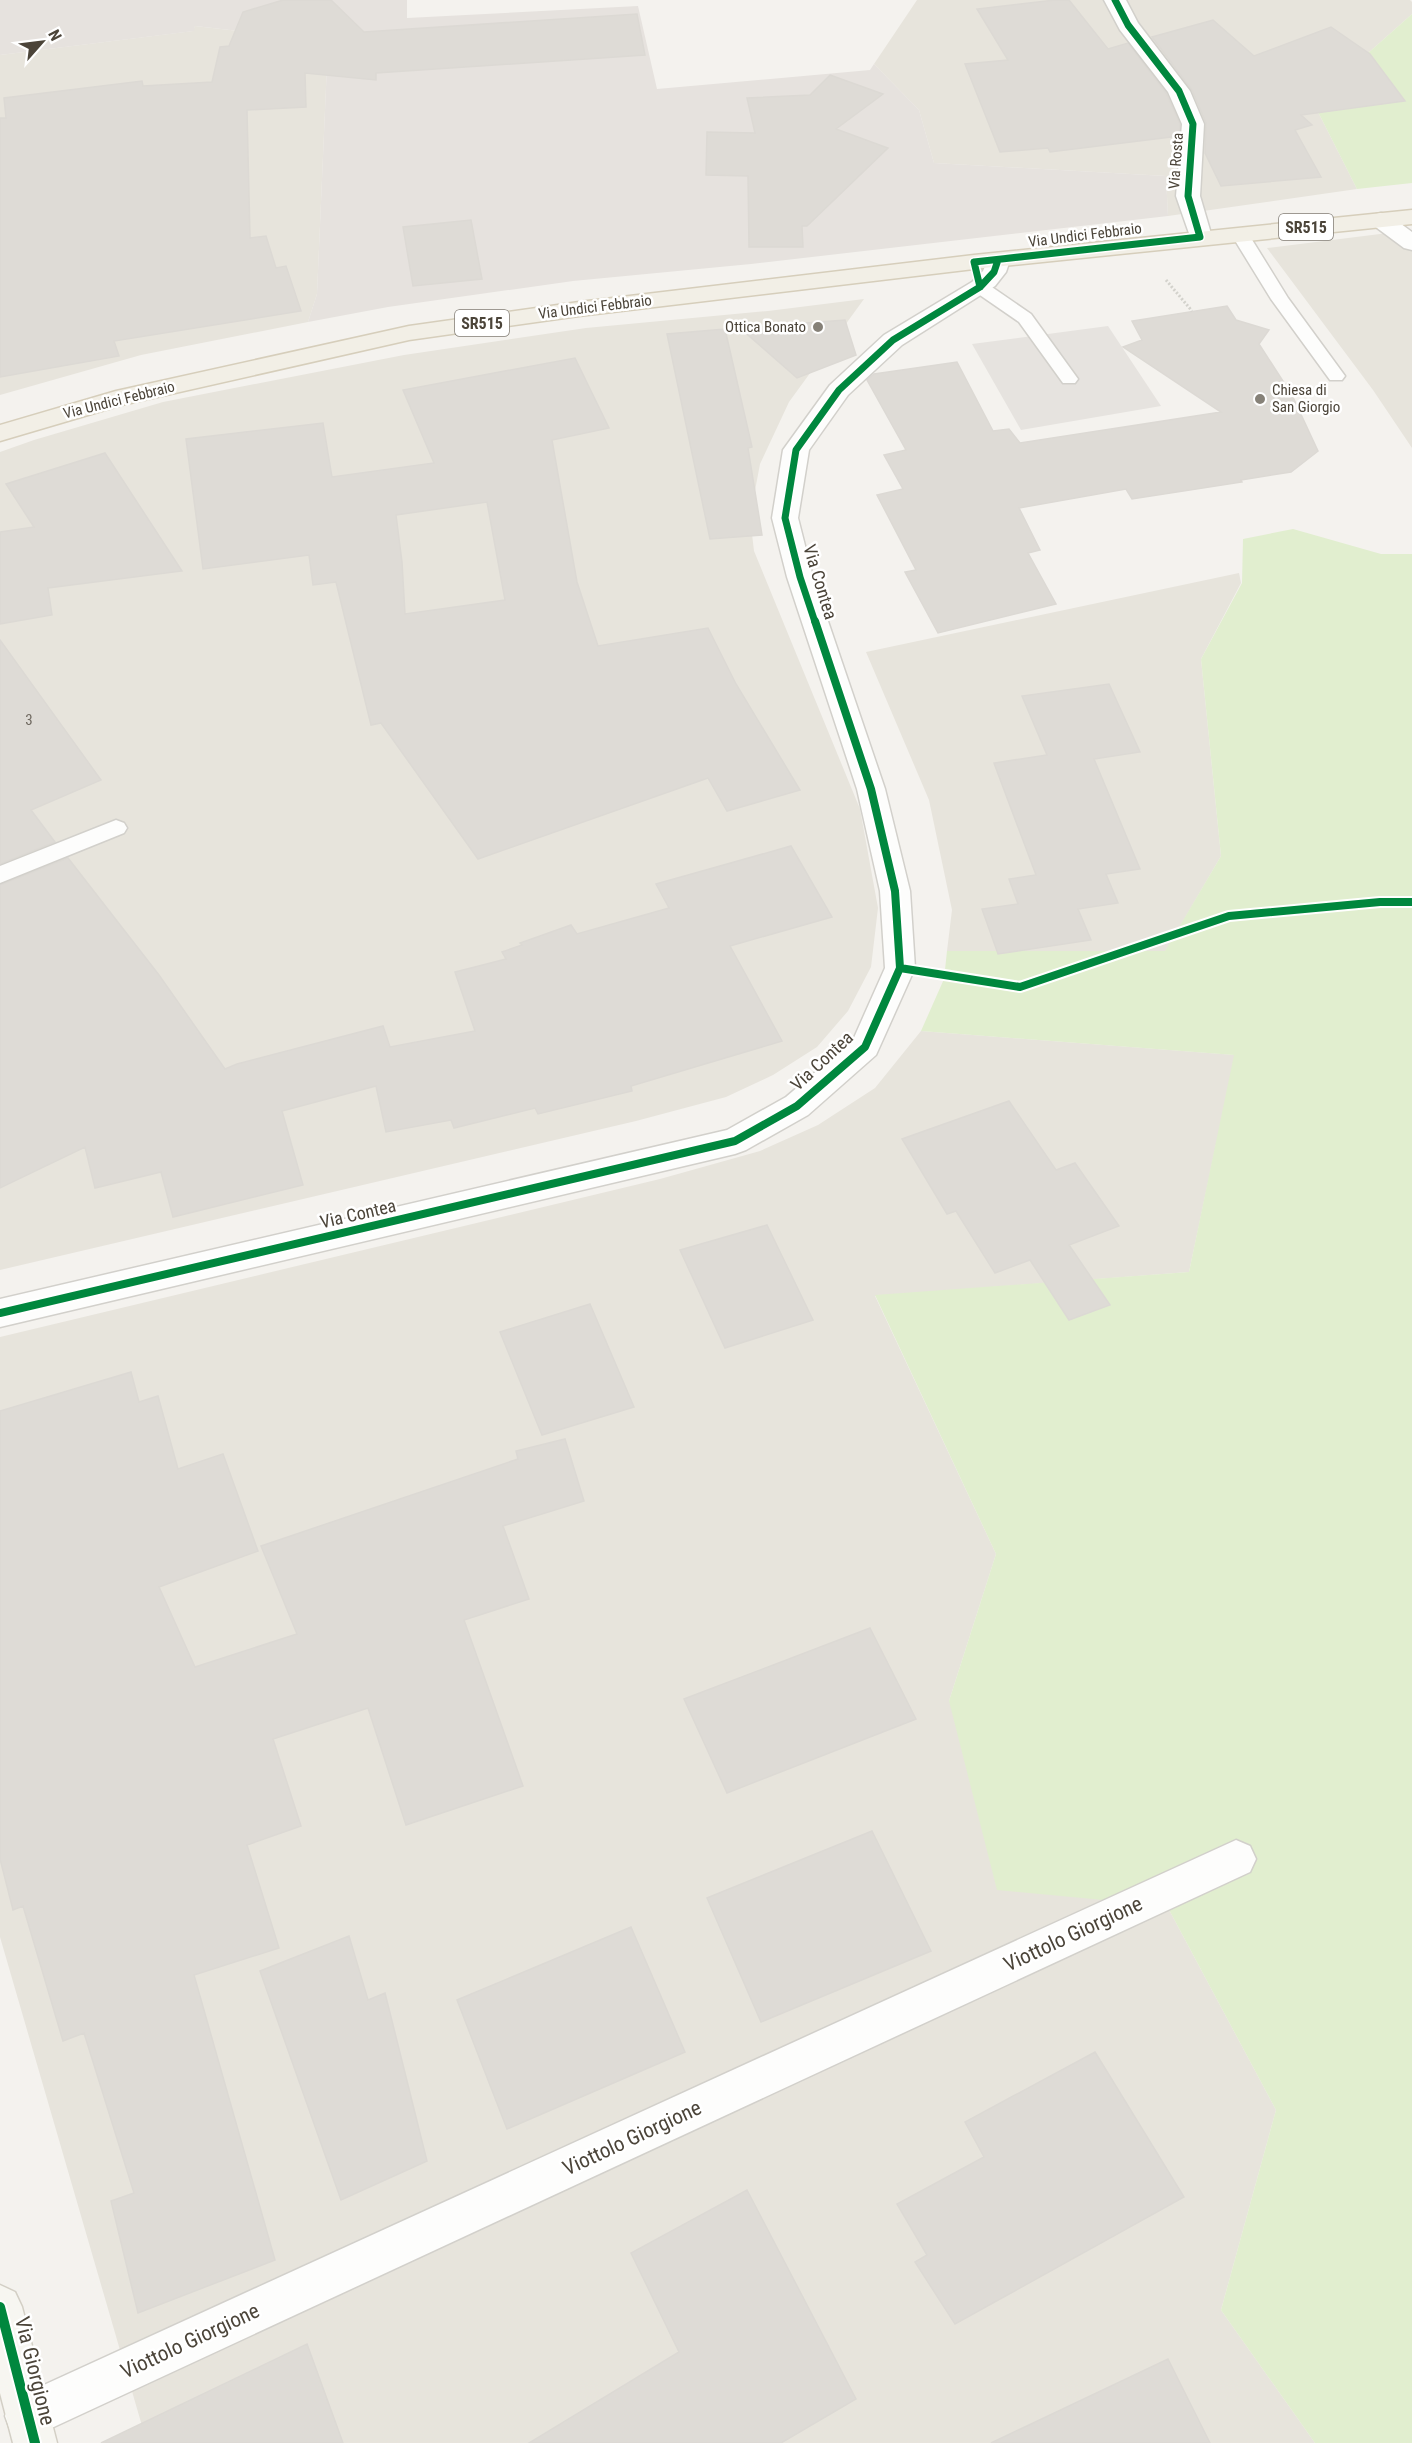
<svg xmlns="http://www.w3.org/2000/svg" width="1412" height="2443" viewBox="0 0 1412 2443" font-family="'Roboto Condensed',sans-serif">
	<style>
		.residential { fill: #e7e4dc }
		.industrial { fill: #e6e2de }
		.green { fill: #e1eecf }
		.parking { fill: #e6e3df }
		.building { fill: #dedbd6; stroke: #dcd9d4; stroke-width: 1.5; fill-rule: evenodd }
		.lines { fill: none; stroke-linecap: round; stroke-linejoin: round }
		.lane-casing { stroke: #d2d0cb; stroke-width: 3 }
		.street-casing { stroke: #d2d0cb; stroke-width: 3 }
		.secondary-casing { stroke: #d3cfc5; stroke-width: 3 }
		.primary-casing { stroke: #d6cebb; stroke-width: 3 }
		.path { stroke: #d3d2cc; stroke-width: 3; stroke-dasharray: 2 2; stroke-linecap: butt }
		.lane { fill: #fdfdfc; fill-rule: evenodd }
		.street { fill: #fdfdfc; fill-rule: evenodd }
		.secondary { fill: #f7f6f1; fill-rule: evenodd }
		.primary { fill: #f2efe6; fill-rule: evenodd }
		.cycleway-far2-casing { stroke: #fff; stroke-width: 10 }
		.cycleway-far1-casing { stroke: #fff; stroke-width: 12 }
		.cycleway-casing { stroke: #fff; stroke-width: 14 }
		.cycleway-far2 { stroke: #00873e; stroke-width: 7 }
		.cycleway-far1 { stroke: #00873e; stroke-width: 8 }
		.cycleway { stroke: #00873e; stroke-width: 10 }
		.poi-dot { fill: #868178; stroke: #fff; stroke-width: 2 }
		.labels { text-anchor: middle; stroke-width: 5; stroke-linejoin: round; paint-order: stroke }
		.far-street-label { font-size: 15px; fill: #4b4439; stroke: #fff }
		.far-poi-label { font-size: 15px; fill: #4b4439; stroke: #fff; text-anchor: end }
		.number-label { font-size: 15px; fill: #706a61 }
		.shield { fill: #fff; stroke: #817c74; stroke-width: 1.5 }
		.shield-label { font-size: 16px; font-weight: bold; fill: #4b4439 }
		.street-label { font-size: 18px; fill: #4b4439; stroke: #fff }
		.near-street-label { font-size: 21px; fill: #4b4439; stroke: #fff }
	</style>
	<rect width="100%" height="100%" fill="#f4f2ee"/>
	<!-- residential -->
	<path class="residential" d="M 917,0 L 1410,0 L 1412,2 L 1412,14 L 1313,102 L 1357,189 L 1168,216 L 1166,176 L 934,163 L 919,110 L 874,64 Z
		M 195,26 L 328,41 L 317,294 L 308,322 L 141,355 L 0,395 L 0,55 L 193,31 Z
		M 1412,230 L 1412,448 L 1373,390 L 1267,248 Z
		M 864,299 L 789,402 L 760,464 L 750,517 L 754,551 L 860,809 L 878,908 L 871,967 L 848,1011 L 817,1047 L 773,1075 L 726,1097 L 636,1121 L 0,1270 L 0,452 L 34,440 L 163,402 L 404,355 L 586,328 L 768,311 Z
		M 1239,573 L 1241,583 L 1201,659 L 1221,856 L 1165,952 L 947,951 L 952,910 L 929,800 L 866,652 Z
		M 921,1031 L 1235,1055 L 1189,1272 L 875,1296 L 996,1554 L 949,1701 L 1167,1906 L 1276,2110 L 1221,2310 L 1315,2443 L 147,2443 L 0,1937 L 0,1337 L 660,1179 L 760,1151 L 818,1125 L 875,1088 Z"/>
	<!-- industrial -->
	<path class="industrial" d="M 0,0 L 407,0 L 407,18 L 638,6 L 657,89 L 870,70 L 874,64 L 919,110 L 934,163 L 1166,176 L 1168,216 L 751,264 L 573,281 L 388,307 L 308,322 L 317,294 L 328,41 L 195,26 L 194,31 L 0,55 Z"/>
	<!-- green -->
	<path class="green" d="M 1412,14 L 1412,183 L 1357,189 L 1313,102 Z
		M 1293,529 L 1381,554 L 1412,554 L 1412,2443 L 1315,2443 L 1221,2310 L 1276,2110 L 1167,1906 L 997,1890 L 949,1701 L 996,1554 L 875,1295 L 1189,1272 L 1234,1055 L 921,1031 L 944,979 L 947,951 L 1165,951 L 1221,856 L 1201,659 L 1242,583 L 1243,539 Z"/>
	<!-- parking -->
	<path class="parking" d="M 1108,326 L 1161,406 L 1021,430 L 972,344 Z"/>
	<!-- building -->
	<path class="building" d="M 283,0 L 331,0 L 364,32 L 637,14 L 645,55 L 376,73 L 376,80 L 305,73 L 306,107 L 247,110 L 250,238 L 266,236 L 276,268 L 286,266 L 301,311 L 114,341 L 119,356 L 0,377 L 0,118 L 6,118 L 4,98 L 142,81 L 143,86 L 212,82 L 220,47 L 229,46 L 243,12 Z
		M 1055,0 L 1069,0 L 1108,49 L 1128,43 L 1166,93 L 1180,124 L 1179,136 L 1050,152 L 1048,148 L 1000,152 L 965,64 L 1008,60 L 977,9 Z
		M 1213,20 L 1254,56 L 1331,27 L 1370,54 L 1405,101 L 1301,115 L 1312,125 L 1295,130 L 1321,177 L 1221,186 L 1205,153 L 1206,123 L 1192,90 L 1152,37 Z
		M 830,75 L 883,94 L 836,129 L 888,148 L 807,226 L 802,226 L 803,247 L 749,247 L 748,176 L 706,175 L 707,132 L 755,133 L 747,98 L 810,95 Z
		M 471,220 L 482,279 L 413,286 L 403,227 Z
		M 1227,306 L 1236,320 L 1269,330 L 1259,344 L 1292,395 L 1318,451 L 1291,472 L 1241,480 L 1242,482 L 1132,499 L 1126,489 L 1019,508 L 1040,550 L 1028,553 L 1056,604 L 938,633 L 905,572 L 916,570 L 877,495 L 903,489 L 884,455 L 906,450 L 867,380 L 874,374 L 957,362 L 993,431 L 1009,429 L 1020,443 L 1221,412 L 1123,347 L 1142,340 L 1132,321 Z
		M 845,320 L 856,355 L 797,378 L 740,328 Z
		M 725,329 L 752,447 L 748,448 L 762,535 L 710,539 L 667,334 Z
		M 575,358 L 609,428 L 552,440 L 577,582 L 598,646 L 708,628 L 736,684 L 800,790 L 727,811 L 708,778 L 478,859 L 381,723 L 371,725 L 336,582 L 313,585 L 309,555 L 203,569 L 186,439 L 323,423 L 332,477 L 434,463 L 403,390 ZM 487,502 L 505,600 L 405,614 L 402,562 L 396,515 Z
		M 105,453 L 182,571 L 48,588 L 52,615 L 0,624 L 0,532 L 34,527 L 6,484 Z
		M 0,640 L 101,780 L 31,810 L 55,842 L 0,864 Z
		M 1109,684 L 1140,752 L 1094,759 L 1140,869 L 1106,874 L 1118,903 L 1078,909 L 1091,940 L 998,954 L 982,909 L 1018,904 L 1009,879 L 1036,875 L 994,763 L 1047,755 L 1022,696 Z
		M 791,846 L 832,917 L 730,946 L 782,1041 L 631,1086 L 632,1091 L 538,1114 L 535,1108 L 454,1128 L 451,1120 L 386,1132 L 376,1086 L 282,1111 L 303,1185 L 173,1217 L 161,1172 L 95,1188 L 85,1147 L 0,1188 L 0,885 L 68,858 L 159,975 L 225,1069 L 237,1064 L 383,1026 L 390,1047 L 475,1031 L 455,972 L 506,959 L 502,952 L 522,945 L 520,943 L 571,925 L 577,934 L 669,908 L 656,884 Z
		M 1009,1101 L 1056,1170 L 1075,1163 L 1119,1226 L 1069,1245 L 1110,1305 L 1069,1320 L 1030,1260 L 995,1273 L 956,1211 L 947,1214 L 902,1139 Z
		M 767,1225 L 813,1320 L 725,1348 L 680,1250 Z
		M 590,1304 L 634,1407 L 542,1435 L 500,1332 Z
		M 131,1372 L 139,1402 L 158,1396 L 178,1469 L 223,1454 L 258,1551 L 159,1587 L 195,1667 L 297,1634 L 261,1546 L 518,1459 L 516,1451 L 565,1439 L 584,1501 L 503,1526 L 529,1599 L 464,1620 L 523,1786 L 406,1825 L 368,1708 L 273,1739 L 301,1826 L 247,1845 L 279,1948 L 194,1975 L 275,2260 L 138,2313 L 111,2201 L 134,2193 L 84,2033 L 63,2041 L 23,1906 L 13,1910 L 0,1859 L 0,1411 Z
		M 870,1628 L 916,1719 L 727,1793 L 684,1699 Z
		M 872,1831 L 931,1951 L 761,2022 L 707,1898 Z
		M 631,1927 L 685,2052 L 507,2129 L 457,2000 Z
		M 349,1936 L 368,2000 L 385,1993 L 427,2161 L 341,2200 L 260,1971 Z
		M 1095,2052 L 1184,2197 L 955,2324 L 915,2262 L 927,2255 L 897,2204 L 984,2157 L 965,2122 Z
		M 747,2190 L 856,2399 L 781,2443 L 529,2443 L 679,2352 L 631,2253 Z
		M 307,2344 L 343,2443 L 101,2443 Z
		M 1168,2359 L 1210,2443 L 991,2443 Z"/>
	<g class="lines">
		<!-- lane casing -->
		<g class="lane-casing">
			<path id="lane" d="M 1240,229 L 1246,230 L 1288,298 L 1345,376 L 1342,380 L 1330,380 L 1271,299 L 1231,234 L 1234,230 Z
				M 980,282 L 986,283 L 1031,314 L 1078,379 L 1075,383 L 1063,383 L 1019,322 L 974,291 L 971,287 L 974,283 Z
				M 116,820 L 124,823 L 127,828 L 124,833 L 0,883 L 0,866 Z"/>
		</g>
		<!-- street casing -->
		<g class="street-casing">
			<path id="street" d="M 1104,0 L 1126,0 L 1138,23 L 1190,91 L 1204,124 L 1200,196 L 1212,237 L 1208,242 L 1200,244 L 1192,242 L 1176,196 L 1182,124 L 1168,92 L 1120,30 Z
				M 1381,213 L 1389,215 L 1412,232 L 1412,250 L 1404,248 L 1373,225 L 1369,220 L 1373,215 Z
				M 998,253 L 1006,255 L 1010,260 L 1006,272 L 995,286 L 902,345 L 848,395 L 809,450 L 798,518 L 813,577 L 885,789 L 910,891 L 915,968 L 876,1055 L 808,1115 L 746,1150 L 735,1154 L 0,1327 L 0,1299 L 727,1130 L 786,1097 L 853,1040 L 885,968 L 880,891 L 857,789 L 787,577 L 772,518 L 783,450 L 830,385 L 884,335 L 972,282 L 983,271 L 990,255 Z
				M 1236,1840 L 1250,1846 L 1256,1859 L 1250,1872 L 43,2432 L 27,2438 L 11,2432 L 5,2416 L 11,2400 Z"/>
		</g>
		<!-- secondary casing -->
		<g class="secondary-casing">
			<path id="secondary" d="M 0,2285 L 15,2292 L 22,2307 L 57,2443 L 13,2443 L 0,2393 Z"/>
		</g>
		<!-- primary casing -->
		<g class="primary-casing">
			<path id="primary" d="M 1412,210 L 1412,224 L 974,269 L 579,316 L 409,340 L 122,405 L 0,441 L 0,425 L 116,391 L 409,326 L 579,302 L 974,255 Z"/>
		</g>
		<!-- path -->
		<path class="path" d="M 1166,280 L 1192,311
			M 1287,383 L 1292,391"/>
		<!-- lane -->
		<use href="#lane" class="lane"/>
		<!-- street -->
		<use href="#street" class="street"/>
		<!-- secondary -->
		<use href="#secondary" class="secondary"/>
		<!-- primary -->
		<use href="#primary" class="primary"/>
		<!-- cycleway-far2 casing -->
		<g class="cycleway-far2-casing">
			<path id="cycleway-far2" d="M 980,287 L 974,262 L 1200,237 L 1188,196 L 1193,124 L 1179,91 L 1128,25 L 1115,0
				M 815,622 L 800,577 L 785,518 L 796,450 L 839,390 L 893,340 L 980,287 L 994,272 L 998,260"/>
		</g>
		<!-- cycleway-far1 casing -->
		<g class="cycleway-far1-casing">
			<path id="cycleway-far1" d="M 900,968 L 1020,987 L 1229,916 L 1380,902 L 1412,902
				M 0,1313 L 735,1141 L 797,1106 L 865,1047 L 900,968 L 895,891 L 871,789 L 815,621"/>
		</g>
		<!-- cycleway casing -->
		<g class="cycleway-casing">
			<path id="cycleway" d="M 0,2307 L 35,2443"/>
		</g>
		<!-- cycleway-far2 -->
		<use href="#cycleway-far2" class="cycleway-far2"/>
		<!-- cycleway-far1 -->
		<use href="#cycleway-far1" class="cycleway-far1"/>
		<!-- cycleway -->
		<use href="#cycleway" class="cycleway"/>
	</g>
	<!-- markers -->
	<g class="poi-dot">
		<circle cx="818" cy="327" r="6"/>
		<circle cx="1260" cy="399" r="6"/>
	</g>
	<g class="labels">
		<!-- far-street labels -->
		<g class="far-street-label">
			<text transform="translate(1176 161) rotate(-86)" y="5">Via Rosta</text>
			<text transform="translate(1085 235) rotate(-7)" y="5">Via Undici Febbraio</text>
			<text transform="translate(595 307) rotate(-7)" y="5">Via Undici Febbraio</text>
			<text transform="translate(119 400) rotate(-14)" y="5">Via Undici Febbraio</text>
		</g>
		<!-- far-poi labels -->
		<g class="far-poi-label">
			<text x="806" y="332">Ottica Bonato</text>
			<text x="1272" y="395" text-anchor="start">Chiesa di<tspan x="1272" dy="17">San Giorgio</tspan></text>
		</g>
		<!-- number labels -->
		<g class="number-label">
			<text x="29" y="725">3</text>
		</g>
		<!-- shield labels -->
		<g class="shield">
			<rect x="1279" y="214" width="54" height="26" rx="4.5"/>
			<rect x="455" y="310" width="54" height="26" rx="4.5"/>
		</g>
		<g class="shield-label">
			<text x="1306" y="233">SR515</text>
			<text x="482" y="329">SR515</text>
		</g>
		<!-- street labels -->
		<g class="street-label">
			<text transform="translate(820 582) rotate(73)" y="6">Via Contea</text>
			<text transform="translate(822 1061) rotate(-43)" y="6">Via Contea</text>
			<text transform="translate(358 1214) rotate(-13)" y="6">Via Contea</text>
		</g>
		<!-- near-street labels -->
		<g class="near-street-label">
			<text transform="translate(1073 1934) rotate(-25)" y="7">Viottolo Giorgione</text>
			<text transform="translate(632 2138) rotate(-25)" y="7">Viottolo Giorgione</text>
			<text transform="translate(190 2341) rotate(-25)" y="7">Viottolo Giorgione</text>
			<text transform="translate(35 2371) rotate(76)" y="7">Via Giorgione</text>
		</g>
	</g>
	<!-- north arrow -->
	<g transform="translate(42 42) rotate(62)" stroke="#ffffff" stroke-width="4.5" paint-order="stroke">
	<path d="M0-4.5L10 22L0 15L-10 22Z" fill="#4b4439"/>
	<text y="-9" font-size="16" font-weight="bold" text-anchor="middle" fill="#4b4439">N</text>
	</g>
</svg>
